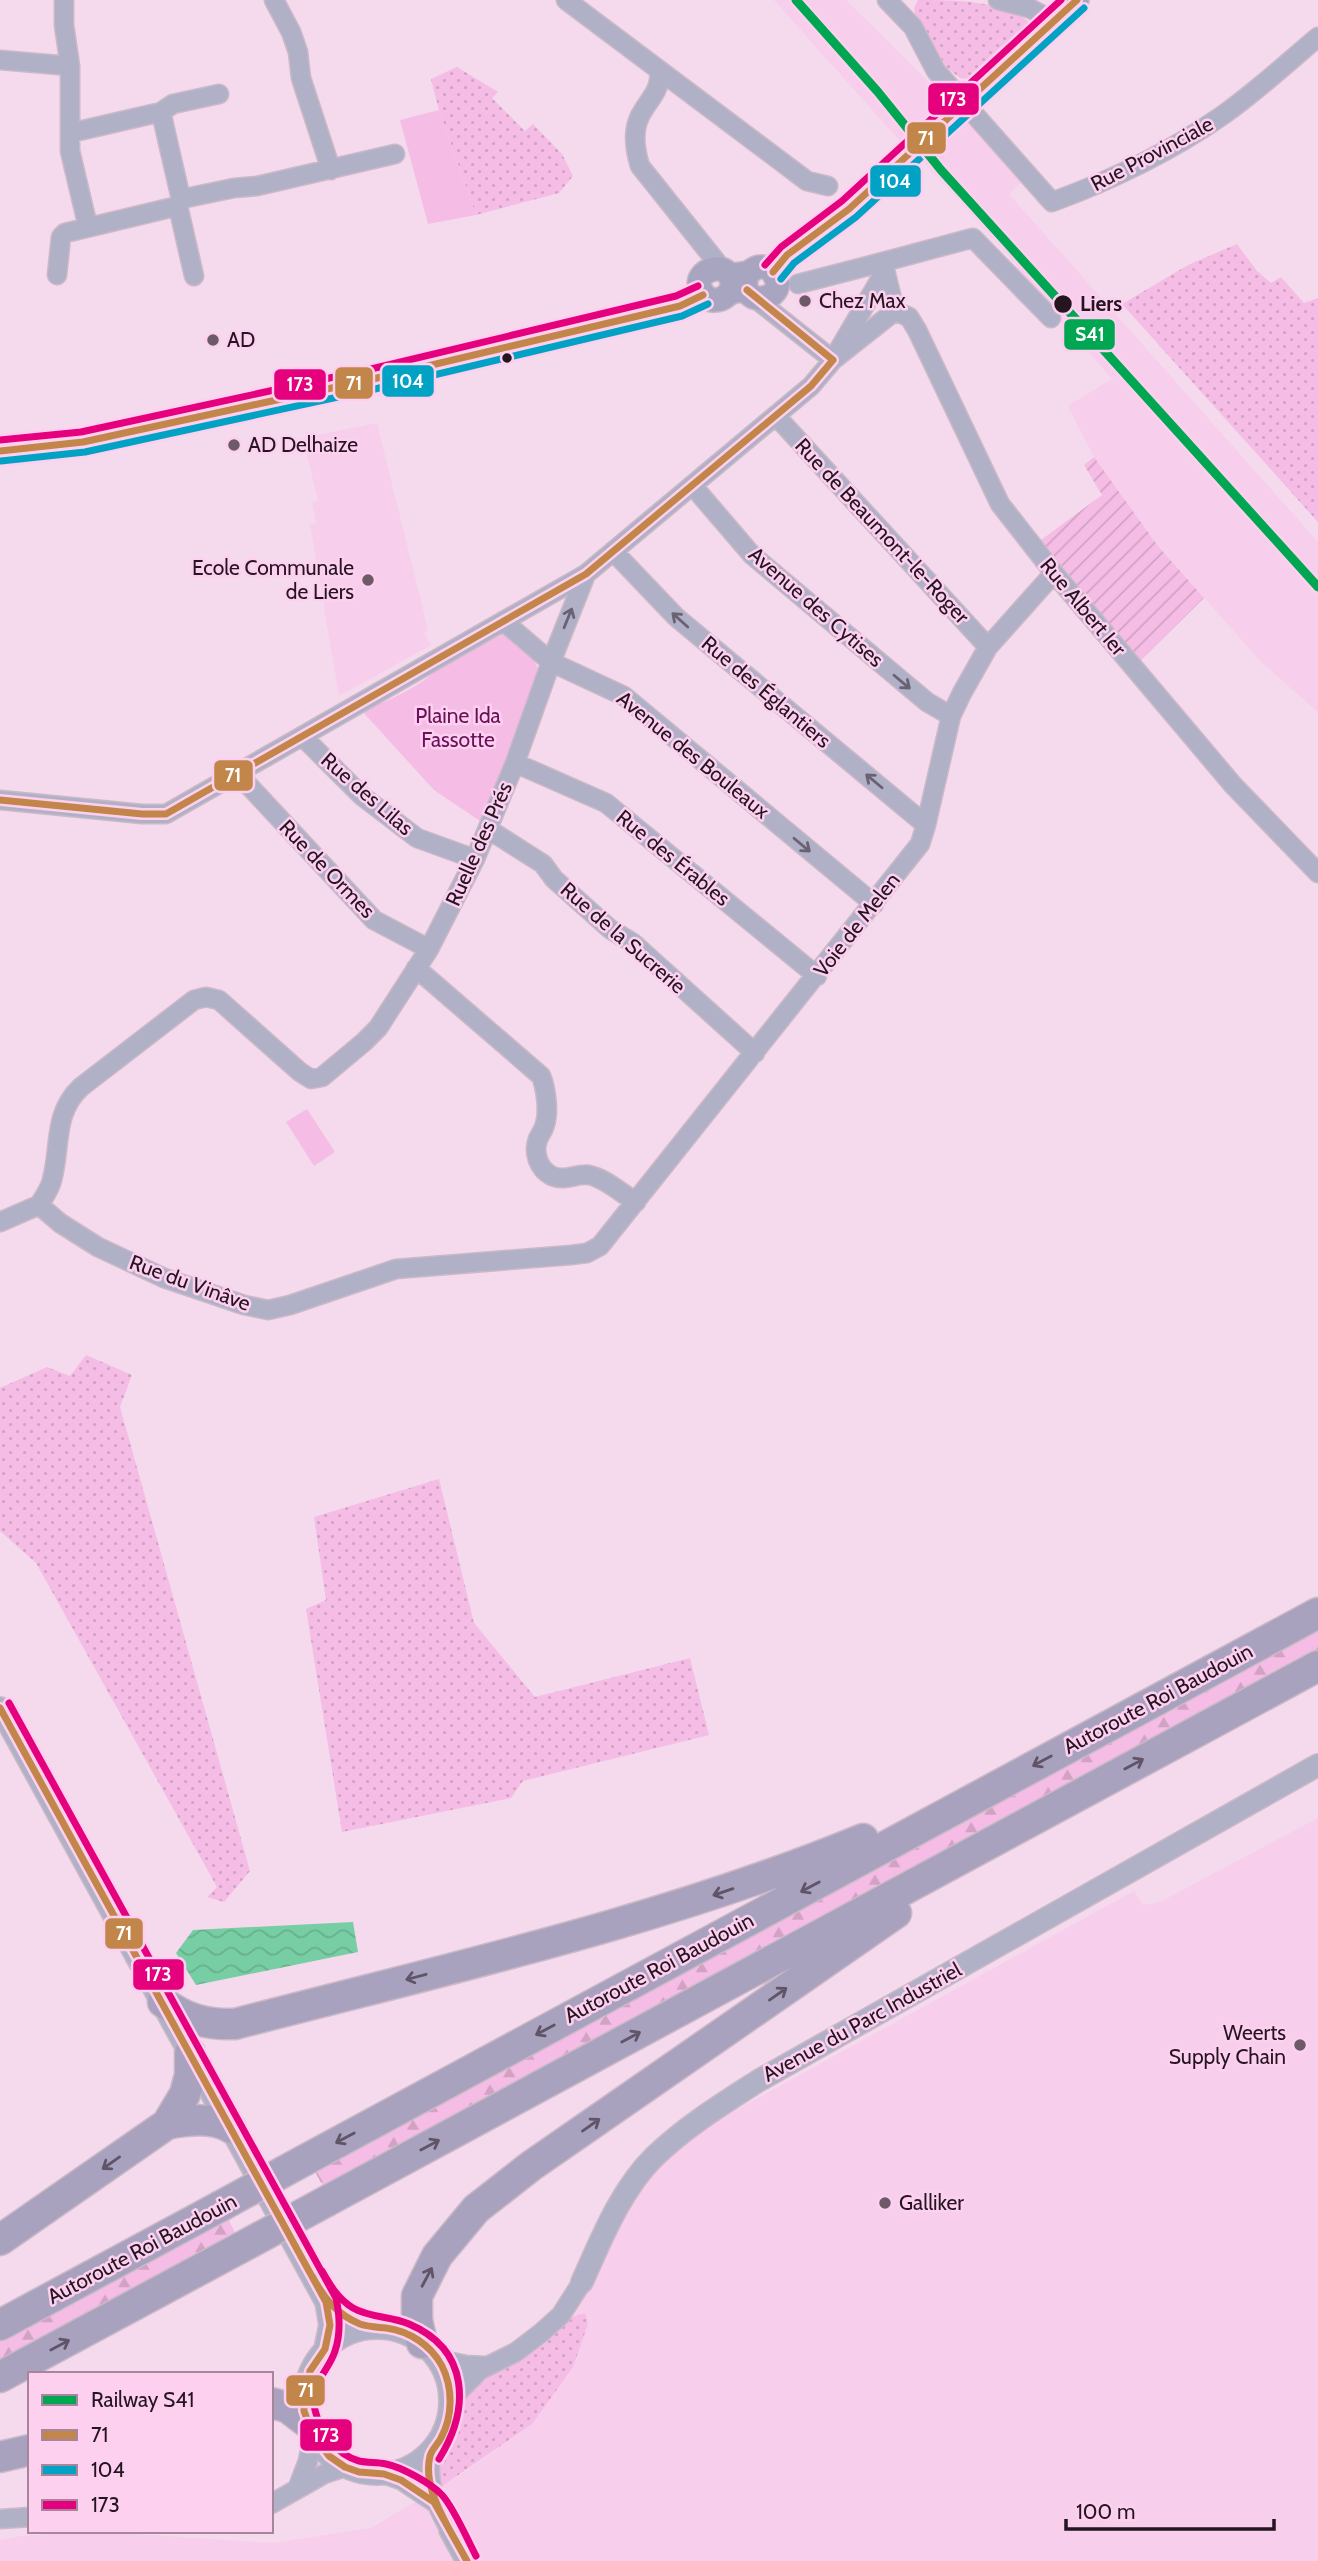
<svg xmlns="http://www.w3.org/2000/svg" width="1318" height="2561" viewBox="0 0 1318 2561" font-family="Cabin,sans-serif">
	<style>
		.built { fill: #f7ceeb }
		.grass { fill: url(#grass-dots) }
		.forest { fill: url(#forest-firs) }
		.park { fill: #f5bde5 }
		.garden { fill: url(#garden-furrows) }
		.water { fill: url(#water-waves) }
		.lines { fill: none; stroke-linecap: round; stroke-linejoin: round }
		.secondary-tunnel { stroke: #d5bcce; stroke-width: 23; stroke-dasharray: 23 11; stroke-linecap: butt }
		.minor-casing { stroke: #ccb9c7; stroke-width: 21 }
		.tertiary-casing { stroke: #ccb9c7; stroke-width: 24 }
		.secondary-casing { stroke: #ccb9c7; stroke-width: 26 }
		.motorway-casing { stroke: #ccb9c7; stroke-width: 33 }
		.minor { stroke: #b0b0c6; stroke-width: 18 }
		.tertiary { stroke: #b0b0c6; stroke-width: 21 }
		.secondary { stroke: #a7a5bf; stroke-width: 23 }
		.motorway { stroke: #a9a2be; stroke-width: 30 }
		.motorway-bridge-casing { stroke: #ccb9c7; stroke-width: 33; stroke-linecap: butt }
		.motorway-bridge { stroke: #a9a2be; stroke-width: 30 }
		.bus-1-casing { stroke: #fed0f0; stroke-width: 12 }
		.bus-2-casing { stroke: #fed0f0; stroke-width: 12 }
		.bus-3-casing { stroke: #fed0f0; stroke-width: 12 }
		.bus-1 { stroke: #c2864b; stroke-width: 7 }
		.bus-2 { stroke: #02a2c5; stroke-width: 7 }
		.bus-3 { stroke: #e5007d; stroke-width: 7 }
		.rail-1-casing { stroke: #fed0f0; stroke-width: 14 }
		.rail-1 { stroke: #00a651; stroke-width: 9 }
		.oneway { stroke: #6a6274 }
		.oneway2 { stroke: #605468 }
		.poi-dot { fill: #6d5a68; stroke: #fed0f0; stroke-width: 2.5 }
		.stop-dot { fill: #251521; stroke: #fed0f0; stroke-width: 2.5 }
		.labels { text-anchor: middle; stroke-width: 5; stroke-linejoin: round; paint-order: stroke }
		.street-label { font-size: 21px; fill: #251521; stroke: #fed0f0 }
		.poi-label { font-size: 21px; fill: #251521; stroke: #fed0f0; text-anchor: start }
		.stop-label { font-size: 21px; font-weight: bold; fill: #251521; stroke: #fed0f0; text-anchor: start }
		.park-label { font-size: 21px; fill: #6b105b; stroke: #fed0f0 }
		.line-badge { stroke: #fed0f0; stroke-width: 2.5 }
		.badge-label { font-size: 19px; text-anchor: middle; font-weight: bold; fill: #fff }
	</style>
	<defs>
		<pattern id="grass-dots" width="8" height="8" patternUnits="userSpaceOnUse" patternTransform="scale(1.75)"><rect width="8" height="8" fill="#f5bde5"/><path d="M2 2h.1M6 6h.1" fill="none" stroke="#d2a2c4" stroke-width="1.8" stroke-linecap="round"/></pattern>
		<pattern id="forest-firs" width="22" height="20" patternUnits="userSpaceOnUse" patternTransform="scale(1.75)"><rect width="22" height="20" fill="#f5bde5"/><path d="M5 1l3.5 6h-7zM16 11l3.5 6h-7z" fill="#d2a2c4"/></pattern>
		<pattern id="garden-furrows" width="10" height="10" patternUnits="userSpaceOnUse" patternTransform="scale(1.75)"><rect width="10" height="10" fill="#f5bde5"/><path d="M-1 1l2-2M0 10L10 0M9 11l2-2" fill="none" stroke="#d2a2c4"/></pattern>
		<pattern id="water-waves" width="16" height="10" patternUnits="userSpaceOnUse" patternTransform="scale(1.75)"><rect width="16" height="10" fill="#77cea4"/><path d="M0 5q4-4 8 0t8 0" fill="none" stroke="#67b08d"/></pattern>
	</defs>
	<rect width="100%" height="100%" fill="#f4daec"/>
	<!-- built -->
	<path class="built" d="M 774,0 L 846,0 L 953,106 L 1021,183 L 1009,194 L 1318,542 L 1318,712 L 1263,664 L 1158,546 L 1094,457 L 1068,406 L 1112,379 L 1017,271 L 1019,267 L 902,138 L 899,140 Z
		M 377,423 L 428,630 L 424,633 L 431,645 L 339,696 L 310,524 L 316,523 L 312,503 L 318,501 L 303,438 Z
		M 1318,1818 L 1318,2561 L 0,2561 L 0,2540 L 21,2536 L 91,2531 L 273,2543 L 371,2528 L 465,2472 L 532,2424 L 585,2313 L 574,2316 L 592,2284 L 612,2231 L 655,2166 L 709,2125 L 1134,1891 L 1143,1905 L 1160,1902 Z"/>
	<!-- grass -->
	<path class="grass" d="M 918,0 C 954,0 1001,0 1029,22 L 1026,31 L 969,79 L 960,78 L 947,68 L 916,19 L 914,8 Z
		M 457,67 L 498,92 L 492,98 L 525,131 L 533,124 L 562,154 L 573,176 L 559,193 L 476,215 L 439,110 L 431,79 Z
		M 1237,244 L 1257,271 L 1271,283 L 1281,277 L 1304,303 L 1318,298 L 1318,522 L 1122,304 L 1188,265 Z
		M 86,1355 L 132,1375 L 120,1407 L 250,1871 L 224,1902 L 207,1897 L 217,1887 L 36,1563 L 0,1531 L 0,1388 L 47,1367 L 70,1376 Z
		M 439,1479 L 474,1623 L 535,1697 L 690,1658 L 709,1735 L 523,1781 L 511,1798 L 342,1832 L 306,1609 L 326,1600 L 314,1517 Z
		M 585,2313 L 588,2324 L 573,2367 L 532,2424 L 438,2489 L 435,2465 L 458,2426 L 465,2392 L 479,2377 L 493,2374 L 523,2358 L 544,2344 L 574,2316 Z"/>
	<!-- forest -->
	<path class="forest" d="M 1318,1623 L 1318,1653 L 325,2190 L 312,2166 Z
		M 225,2213 L 238,2238 L 0,2365 L 0,2335 Z"/>
	<!-- park -->
	<path class="park" d="M 439,110 L 476,215 L 428,224 L 400,120 Z
		M 501,635 C 517,637 535,655 538,670 L 486,825 L 434,790 L 362,711 C 389,700 422,687 441,665 Z
		M 307,1109 L 335,1152 L 314,1166 L 286,1122 Z"/>
	<!-- garden -->
	<path class="garden" d="M 1094,457 L 1158,546 L 1204,598 L 1139,662 L 1041,540 L 1102,495 L 1084,465 Z"/>
	<!-- water -->
	<path class="water" d="M 353,1922 L 358,1952 L 196,1985 L 176,1953 L 193,1930 Z"/>
	<g class="lines">
		<!-- secondary-tunnel -->
		<path class="secondary-tunnel" d="M 908,153 L 971,95"/>
		<!-- minor casing -->
		<g class="minor-casing">
			<path id="minor" d="M 274,0 L 291,32 L 298,52 L 301,78 L 331,170
				M 566,0 L 807,181 L 828,186
				M 887,0 L 913,27 L 936,71 L 1052,202 C 1112,180 1170,152 1223,115 C 1256,92 1287,63 1318,37
				M 998,0 L 1029,8 L 1054,21
				M 0,60 L 70,66 L 64,25 L 64,0
				M 70,66 L 70,151 L 88,227
				M 659,71 C 662,90 648,100 640,116 C 632,132 635,150 640,166 L 723,270
				M 70,133 L 161,112
				M 181,199 L 234,188 L 257,186 L 395,154
				M 178,206 L 194,276
				M 57,275 L 61,237 L 65,233 L 178,206 L 181,199 L 161,112 L 173,104 L 219,94
				M 798,284 L 883,262
				M 752,296 L 833,360
				M 895,311 L 909,317 L 917,330 L 1000,504 L 1054,573 L 1233,785 L 1318,873
				M 895,311 L 883,262 L 973,238 L 1051,318
				M 838,351 L 885,271
				M 776,416 L 988,647
				M 692,485 L 752,555 L 927,702 L 951,716
				M 613,551 L 676,617 L 926,825
				M 503,621 L 551,662 L 624,696 L 874,904
				M 302,736 L 362,796 L 417,838 L 475,859
				M 515,763 L 606,803 L 817,976
				M 238,774 L 374,920 L 429,949
				M 0,800 L 142,814 L 166,814 L 586,574 L 811,386 L 833,360 L 895,311
				M 488,829 L 543,864 L 554,879 L 610,929 L 633,943 L 755,1053
				M 416,968 L 541,1076 C 546,1088 549,1112 545,1124 C 544,1130 540,1134 538,1139 C 533,1152 538,1169 552,1176 C 565,1182 576,1173 589,1175 C 605,1178 622,1194 636,1202
				M 39,1205 C 44,1197 50,1189 52,1180 C 61,1146 53,1113 81,1087 L 194,1000 L 206,997 L 219,1000 L 300,1072 L 311,1079 L 322,1077 L 364,1042 L 378,1028 L 429,949 L 475,859 L 515,763 L 551,662 L 586,574
				M 0,1222 L 39,1205 L 60,1223 L 98,1247 L 164,1278 L 244,1305 L 268,1310 L 290,1305 L 396,1269 L 571,1255 L 587,1253 L 600,1246 L 920,844 L 926,825 L 951,716 L 962,693 L 988,647 L 1054,573
				M 438,2359 L 466,2365 L 486,2366
				M 451,2399 L 480,2370 L 516,2352 L 541,2333 L 561,2315 L 582,2282
				M 430,2453 C 428,2485 434,2502 450,2530
				M 384,2474 L 401,2480 L 434,2502
				M 298,2487 L 308,2461 L 313,2435
				M 271,2504 L 324,2474 L 345,2467
				M 0,2519 L 30,2517"/>
		</g>
		<!-- tertiary casing -->
		<g class="tertiary-casing">
			<path id="tertiary" d="M 0,1708 L 326,2302 L 330,2325 L 325,2349
				M 582,2282 C 601,2240 620,2191 654,2157 C 685,2127 722,2104 758,2081 L 1318,1765
				M304 2401a73 73 0 1 1 146 0a73 73 0 1 1-146 0Z
				M 450,2530 L 467,2561"/>
		</g>
		<!-- secondary casing -->
		<g class="secondary-casing">
			<path id="secondary" d="M 971,95 L 1077,0
				M 773,272 L 787,255 L 849,209 L 908,153
				M 730,275 C 735,275 742,274 747,273 C 753,271 755,266 762,267 C 768,267 772,270 775,276 C 789,302 734,310 748,273
				M 731,292 C 739,255 687,268 702,292 C 705,297 710,301 716,300 C 723,300 725,296 730,293 C 734,290 742,291 747,290
				M 0,451 L 83,442 L 373,379 L 680,306 L 703,295"/>
		</g>
		<!-- motorway casing -->
		<g class="motorway-casing">
			<path id="motorway" d="M 163,2002 C 185,2019 207,2025 235,2024 C 446,1969 661,1922 863,1839
				M 167,2124 C 186,2120 214,2117 231,2128
				M 305,2160 L 1318,1613
				M 327,2201 L 1318,1666
				M 0,2240 L 167,2124 L 185,2094 L 190,2075 L 190,2053
				M 0,2325 L 219,2207
				M 422,2343 L 417,2320 L 417,2296 L 437,2256 L 476,2209 L 531,2166 L 896,1913
				M 0,2377 L 240,2248
				M 271,2403 L 287,2407 L 308,2423
				M 0,2457 L 30,2450"/>
		</g>
		<!-- minor -->
		<use href="#minor" class="minor"/>
		<!-- tertiary -->
		<use href="#tertiary" class="tertiary"/>
		<!-- secondary -->
		<use href="#secondary" class="secondary"/>
		<!-- motorway -->
		<use href="#motorway" class="motorway"/>
		<!-- motorway-bridge casing -->
		<g class="motorway-bridge-casing">
			<path id="motorway-bridge" d="M 219,2207 L 305,2160
				M 240,2248 L 327,2201"/>
		</g>
		<!-- motorway-bridge -->
		<use href="#motorway-bridge" class="motorway-bridge"/>
		<!-- bus-1 casing -->
		<g class="bus-1-casing">
			<path id="bus-1" d="M 773,272 L 787,255 L 849,209 L 1077,0
				M 747,290 L 833,360
				M 0,451 L 83,442 L 373,379 L 680,306 L 703,295
				M 0,800 L 142,814 L 166,814 L 586,574 L 811,386 L 833,360
				M 0,1708 L 326,2302 L 330,2325 L 325,2349 L 310,2371 L 304,2397 L 304,2411 L 313,2435 L 329,2456 L 345,2467 L 359,2472 L 384,2474 L 401,2480 L 434,2502 L 467,2561
				M 312,2276 C 324,2298 336,2314 360,2324 C 369,2327 377,2327 386,2328 C 409,2331 431,2345 442,2366 C 453,2388 453,2416 441,2438 C 438,2444 432,2449 430,2456 C 424,2481 437,2506 448,2527"/>
		</g>
		<!-- bus-2 casing -->
		<g class="bus-2-casing">
			<path id="bus-2" d="M 781,279 L 794,263 L 856,217 L 1084,8
				M 1,461 L 85,452 L 375,389 L 682,316 L 708,304"/>
		</g>
		<!-- bus-3 casing -->
		<g class="bus-3-casing">
			<path id="bus-3" d="M 765,265 L 781,247 L 842,201 L 1061,0
				M 0,440 L 81,432 L 371,369 L 676,296 L 698,286
				M 9,1703 L 336,2298 C 340,2316 341,2333 335,2351 C 329,2371 309,2383 315,2410 C 320,2432 337,2455 359,2461 C 368,2463 377,2462 386,2464 C 401,2467 431,2483 442,2495 C 454,2508 467,2539 476,2556
				M 322,2271 C 330,2285 338,2299 353,2308 C 370,2318 391,2316 409,2324 C 470,2350 470,2409 439,2459"/>
		</g>
		<!-- bus-1 -->
		<use href="#bus-1" class="bus-1"/>
		<!-- bus-2 -->
		<use href="#bus-2" class="bus-2"/>
		<!-- bus-3 -->
		<use href="#bus-3" class="bus-3"/>
		<!-- rail-1 casing -->
		<g class="rail-1-casing">
			<path id="rail-1" d="M 796,0 L 878,92 L 941,170 L 1318,587"/>
		</g>
		<!-- rail-1 -->
		<use href="#rail-1" class="rail-1"/>
	</g>
	<!-- one-way arrows -->
	<defs><path id="oneway-shaft" d="M-6 0H5M1.5-3L5.5 0L1.5 3" fill="none" stroke-width="1.6" stroke-linecap="round" stroke-linejoin="round" transform="scale(1.75)"/></defs>
	<g class="oneway">
		<use href="#oneway-shaft" transform="translate(568 618) rotate(-68)"/>
		<use href="#oneway-shaft" transform="translate(680 620) rotate(-138)"/>
		<use href="#oneway-shaft" transform="translate(902 682) rotate(40)"/>
		<use href="#oneway-shaft" transform="translate(874 781) rotate(-140)"/>
		<use href="#oneway-shaft" transform="translate(802 845) rotate(40)"/>
	</g>
	<g class="oneway2">
		<use href="#oneway-shaft" transform="translate(1042 1761) rotate(152)"/>
		<use href="#oneway-shaft" transform="translate(1134 1764) rotate(-28)"/>
		<use href="#oneway-shaft" transform="translate(810 1887) rotate(152)"/>
		<use href="#oneway-shaft" transform="translate(723 1892) rotate(161)"/>
		<use href="#oneway-shaft" transform="translate(416 1977) rotate(165)"/>
		<use href="#oneway-shaft" transform="translate(778 1994) rotate(-35)"/>
		<use href="#oneway-shaft" transform="translate(545 2030) rotate(152)"/>
		<use href="#oneway-shaft" transform="translate(631 2037) rotate(-28)"/>
		<use href="#oneway-shaft" transform="translate(591 2125) rotate(-35)"/>
		<use href="#oneway-shaft" transform="translate(345 2138) rotate(152)"/>
		<use href="#oneway-shaft" transform="translate(430 2145) rotate(-28)"/>
		<use href="#oneway-shaft" transform="translate(111 2163) rotate(145)"/>
		<use href="#oneway-shaft" transform="translate(427 2277) rotate(-62)"/>
		<use href="#oneway-shaft" transform="translate(60 2345) rotate(-28)"/>
	</g>
	<!-- markers -->
	<g class="poi-dot">
		<circle cx="805" cy="301" r="7"/>
		<circle cx="213" cy="340" r="7"/>
		<circle cx="234" cy="445" r="7"/>
		<circle cx="368" cy="580" r="7"/>
		<circle cx="1300" cy="2045" r="7"/>
		<circle cx="885" cy="2203" r="7"/>
	</g>
	<g class="stop-dot">
		<circle cx="1063" cy="304" r="10"/>
		<circle cx="507" cy="358" r="6"/>
	</g>
	<g class="labels">
		<!-- street labels -->
		<g class="street-label">
			<text transform="translate(1152 154) rotate(-28)" y="7">Rue Provinciale</text>
			<text transform="translate(882 531) rotate(47)" y="7">Rue de Beaumont-le-Roger</text>
			<text transform="translate(816 607) rotate(41)" y="7">Avenue des Cytises</text>
			<text transform="translate(1083 607) rotate(50)" y="7">Rue Albert Ier</text>
			<text transform="translate(766 692) rotate(40)" y="7">Rue des Églantiers</text>
			<text transform="translate(693 755) rotate(39)" y="7">Avenue des Bouleaux</text>
			<text transform="translate(367 794) rotate(41)" y="7">Rue des Lilas</text>
			<text transform="translate(479 844) rotate(-66)" y="7">Ruelle des Prés</text>
			<text transform="translate(673 858) rotate(39)" y="7">Rue des Érables</text>
			<text transform="translate(327 869) rotate(46)" y="7">Rue de Ormes</text>
			<text transform="translate(857 925) rotate(-52)" y="7">Voie de Melen</text>
			<text transform="translate(623 938) rotate(41)" y="7">Rue de la Sucrerie</text>
			<text transform="translate(190 1283) rotate(20)" y="7">Rue du Vinâve</text>
			<text transform="translate(1158 1699) rotate(-28)" y="7">Autoroute Roi Baudouin</text>
			<text transform="translate(659 1968) rotate(-28)" y="7">Autoroute Roi Baudouin</text>
			<text transform="translate(862 2022) rotate(-29)" y="7">Avenue du Parc Industriel</text>
			<text transform="translate(142 2249) rotate(-28)" y="7">Autoroute Roi Baudouin</text>
		</g>
		<!-- poi labels -->
		<g class="poi-label">
			<text x="819" y="308">Chez Max</text>
			<text x="227" y="347">AD</text>
			<text x="248" y="452">AD Delhaize</text>
			<text x="354" y="575" text-anchor="end">Ecole Communale<tspan x="354" dy="24">de Liers</tspan></text>
			<text x="1286" y="2040" text-anchor="end">Weerts<tspan x="1286" dy="24">Supply Chain</tspan></text>
			<text x="899" y="2210">Galliker</text>
		</g>
		<!-- stop labels -->
		<g class="stop-label">
			<text x="1080" y="311">Liers</text>
		</g>
		<!-- park labels -->
		<g class="park-label">
			<text x="458" y="723">Plaine Ida<tspan x="458" dy="24">Fassotte</tspan></text>
		</g>
	</g>
	<g class="line-badge">
		<rect x="927" y="82" width="53" height="34" rx="7" fill="#e5007d"/>
		<rect x="906" y="121" width="41" height="34" rx="7" fill="#c2864b"/>
		<rect x="869" y="164" width="53" height="34" rx="7" fill="#02a2c5"/>
		<rect x="1063" y="318" width="53" height="33" rx="7" fill="#00a651"/>
		<rect x="381" y="364" width="54" height="34" rx="7" fill="#02a2c5"/>
		<rect x="334" y="366" width="40" height="34" rx="7" fill="#c2864b"/>
		<rect x="273" y="368" width="54" height="33" rx="7" fill="#e5007d"/>
		<rect x="213" y="759" width="41" height="33" rx="7" fill="#c2864b"/>
		<rect x="104" y="1917" width="40" height="33" rx="7" fill="#c2864b"/>
		<rect x="132" y="1958" width="53" height="33" rx="7" fill="#e5007d"/>
		<rect x="285" y="2374" width="41" height="33" rx="7" fill="#c2864b"/>
		<rect x="299" y="2418" width="54" height="34" rx="7" fill="#e5007d"/>
	</g>
	<g class="badge-label">
		<text x="953" y="106">173</text>
		<text x="926" y="145">71</text>
		<text x="895" y="188">104</text>
		<text x="1090" y="341">S41</text>
		<text x="408" y="388">104</text>
		<text x="354" y="390">71</text>
		<text x="300" y="391">173</text>
		<text x="233" y="782">71</text>
		<text x="124" y="1940">71</text>
		<text x="158" y="1981">173</text>
		<text x="306" y="2397">71</text>
		<text x="326" y="2442">173</text>
	</g>
	<!-- legend -->
	<rect x="28" y="2372" width="245" height="161" fill="#fed0f0" stroke="#a7859d" stroke-width="2"/>
	<rect x="42" y="2395" width="35" height="10" fill="#00a651" stroke="#a7859d" stroke-width="2"/>
	<text x="91" y="2407" font-size="21" fill="#251521">Railway S41</text>
	<rect x="42" y="2430" width="35" height="10" fill="#c2864b" stroke="#a7859d" stroke-width="2"/>
	<text x="91" y="2442" font-size="21" fill="#251521">71</text>
	<rect x="42" y="2465" width="35" height="10" fill="#02a2c5" stroke="#a7859d" stroke-width="2"/>
	<text x="91" y="2477" font-size="21" fill="#251521">104</text>
	<rect x="42" y="2500" width="35" height="10" fill="#e5007d" stroke="#a7859d" stroke-width="2"/>
	<text x="91" y="2512" font-size="21" fill="#251521">173</text>
	<!-- scale -->
	<path d="M1066 2519v10h208v-10" fill="none" stroke="#251521" stroke-width="3.5"/>
	<text x="1076" y="2519" font-size="21" fill="#251521" stroke="#fed0f0" stroke-width="5" paint-order="stroke">100 m</text>
</svg>
